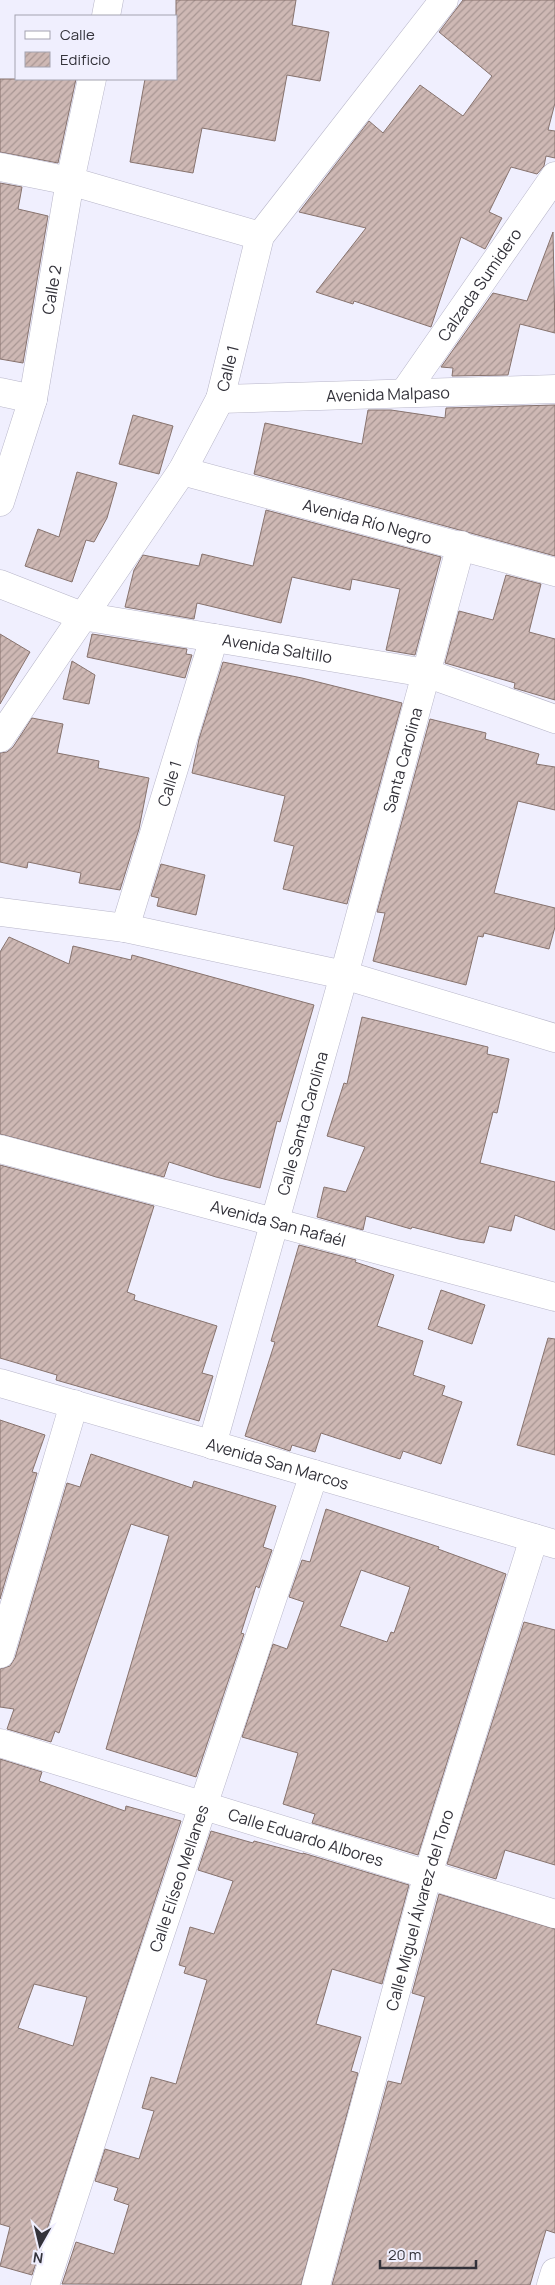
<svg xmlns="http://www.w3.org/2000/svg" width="555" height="2285" viewBox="0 0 555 2285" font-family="Manrope,sans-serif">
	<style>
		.building { fill: url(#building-hatch); stroke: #87736e; fill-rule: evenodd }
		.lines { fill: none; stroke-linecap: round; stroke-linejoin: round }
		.street-casing { stroke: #b8b6c9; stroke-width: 29 }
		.secondary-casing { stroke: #b8b6c9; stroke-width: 29 }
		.street { stroke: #fff; stroke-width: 28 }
		.secondary { stroke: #fff; stroke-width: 28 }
		.labels { text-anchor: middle; stroke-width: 4.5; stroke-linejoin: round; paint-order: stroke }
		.street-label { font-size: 16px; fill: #33323a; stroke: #f0effe }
	</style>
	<defs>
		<pattern id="building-hatch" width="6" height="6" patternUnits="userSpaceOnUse" patternTransform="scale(1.25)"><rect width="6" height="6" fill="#ceb8b4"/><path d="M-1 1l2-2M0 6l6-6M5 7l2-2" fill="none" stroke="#a89693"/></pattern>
	</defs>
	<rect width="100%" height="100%" fill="#f0effe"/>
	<!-- building -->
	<path class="building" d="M 176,0 L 296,0 L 292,25 L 329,32 L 320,81 L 287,75 L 275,141 L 202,128 L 193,173 L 130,162 L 145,79 L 176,79 Z
		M 463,0 L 555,0 L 555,103 L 548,130 L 555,131 L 555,158 L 546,156 L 544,166 L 537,174 L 511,167 L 489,212 L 502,218 L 485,249 L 461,237 L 431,327 L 354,301 L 353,304 L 316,292 L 366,228 L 299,212 L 369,121 L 383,133 L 420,85 L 463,116 L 492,76 L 439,32 Z
		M 0,79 L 76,79 L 58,163 L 0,152 Z
		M 0,183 L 22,187 L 18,209 L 48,216 L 23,363 L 0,359 Z
		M 553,232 L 555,333 L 520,324 L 508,375 L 452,376 L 453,368 L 441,367 L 493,293 L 527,301 Z
		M 555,405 L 555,556 L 254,474 L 265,423 L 362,444 L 368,410 L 391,410 L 445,418 L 446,408 Z
		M 133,415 L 173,426 L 159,474 L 119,464 Z
		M 77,472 L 117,483 L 107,518 L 94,542 L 86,540 L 72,582 L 25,566 L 38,529 L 59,537 Z
		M 266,510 L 441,557 L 415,655 L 386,650 L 400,589 L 352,579 L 350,590 L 292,577 L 281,623 L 197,603 L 194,619 L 125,607 L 134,570 L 143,555 L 199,566 L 202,554 L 253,566 Z
		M 506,575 L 541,584 L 529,632 L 555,639 L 555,700 L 514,688 L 515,683 L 445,663 L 459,611 L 493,620 Z
		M 0,634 L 30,652 L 0,704 Z
		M 92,634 L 187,649 L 186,654 L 192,655 L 185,678 L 87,657 Z
		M 72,661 L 95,675 L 89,704 L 63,699 Z
		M 223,662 L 302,678 L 402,703 L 347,904 L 283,889 L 294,846 L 274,841 L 285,796 L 192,773 L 199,739 Z
		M 32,718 L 63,724 L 57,753 L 99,761 L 98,768 L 149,778 L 139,829 L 120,890 L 79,883 L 81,873 L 28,862 L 27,868 L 0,862 L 0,753 L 7,752 L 13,747 Z
		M 430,719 L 486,733 L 485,739 L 539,754 L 536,764 L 555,767 L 555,810 L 518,801 L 494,893 L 555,908 L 555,927 L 549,949 L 484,933 L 483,937 L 478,936 L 466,985 L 373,961 L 385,913 L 377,912 Z
		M 161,864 L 205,875 L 196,915 L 157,906 L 159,898 L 151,896 Z
		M 9,937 L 69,964 L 73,946 L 131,960 L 132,955 L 314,1005 L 280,1122 L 277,1121 L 260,1188 L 216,1177 L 169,1162 L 164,1177 L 0,1134 L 0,952 Z
		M 362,1017 L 488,1047 L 487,1054 L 509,1059 L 497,1113 L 493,1112 L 480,1163 L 555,1182 L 555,1230 L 515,1215 L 511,1231 L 489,1226 L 484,1243 L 459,1239 L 412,1227 L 411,1229 L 366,1216 L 363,1230 L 317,1217 L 324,1187 L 346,1192 L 365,1147 L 327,1136 L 344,1083 L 347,1084 Z
		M 0,1165 L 154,1206 L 127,1292 L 135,1295 L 134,1300 L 217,1326 L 202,1373 L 213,1376 L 199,1421 L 56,1380 L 57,1375 L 0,1358 Z
		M 299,1245 L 356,1260 L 355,1262 L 394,1275 L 377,1326 L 423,1341 L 413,1375 L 445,1386 L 442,1395 L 462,1402 L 441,1464 L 403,1451 L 400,1459 L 321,1433 L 315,1452 L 292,1445 L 290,1451 L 245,1436 L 275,1342 L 271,1341 Z
		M 441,1290 L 485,1305 L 472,1344 L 428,1329 Z
		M 548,1338 L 555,1339 L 555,1455 L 517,1445 Z
		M 0,1420 L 45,1435 L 32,1472 L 37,1473 L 0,1599 Z
		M 91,1454 L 192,1488 L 194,1481 L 276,1506 L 263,1547 L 272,1550 L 259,1588 L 256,1586 L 241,1633 L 244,1634 L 196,1777 L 106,1749 L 169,1536 L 131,1524 L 59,1733 L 55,1731 L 51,1742 L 7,1729 L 14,1709 L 0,1707 L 0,1669 L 10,1666 L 15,1658 L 67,1483 L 80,1487 Z
		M 326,1509 L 439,1547 L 438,1549 L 506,1574 L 418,1855 L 312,1823 L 315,1814 L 283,1804 L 298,1753 L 242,1737 L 273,1644 L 287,1649 L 304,1602 L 289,1597 L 302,1560 L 310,1562 ZM 361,1570 L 410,1587 L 394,1633 L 391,1632 L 387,1642 L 340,1626 Z
		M 524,1622 L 555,1630 L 555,1865 L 505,1850 L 496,1879 L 447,1864 Z
		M 0,1759 L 42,1772 L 39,1781 L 125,1811 L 126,1806 L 181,1821 L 32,2275 L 0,2266 L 10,2227 L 0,2224 ZM 34,1984 L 87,1997 L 73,2046 L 18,2028 Z
		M 211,1831 L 253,1843 L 254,1841 L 303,1854 L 303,1853 L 409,1885 L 382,1984 L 332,1969 L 316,2024 L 361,2037 L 351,2071 L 358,2073 L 301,2285 L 62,2284 L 76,2242 L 114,2254 L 129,2205 L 114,2200 L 118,2188 L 95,2181 L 105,2149 L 139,2159 L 154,2111 L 142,2108 L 151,2077 L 176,2084 L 207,1980 L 184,1973 L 186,1967 L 179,1965 L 190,1927 L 214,1934 L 233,1881 L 198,1870 Z
		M 439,1894 L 555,1929 L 555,2233 L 546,2230 L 530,2285 L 332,2285 L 388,2081 L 401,2084 L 425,1997 L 412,1993 Z"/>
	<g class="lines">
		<!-- street casing -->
		<g class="street-casing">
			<g id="street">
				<path d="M 0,167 L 70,181 L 260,236"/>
				<path d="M 0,392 L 33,399"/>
				<path id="s1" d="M 404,393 L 555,176"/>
				<path id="s2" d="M 220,399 L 555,389"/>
				<path id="s3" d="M 182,471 L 555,572"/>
				<path id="s4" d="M 0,738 L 182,471 L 220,399 L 260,236 L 444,0"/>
				<path d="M 0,912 L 125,928 L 344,975 L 555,1038"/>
				<path id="s5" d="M 125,928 L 214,638"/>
				<path id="s6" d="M 0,1149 L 555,1297"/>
				<path id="s7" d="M 0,1383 L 555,1544"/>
				<path id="s8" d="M 212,1445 L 344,975 L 461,545"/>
				<path d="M 0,1654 L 74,1404"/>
				<path id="s9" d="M 0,1743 L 555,1914"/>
				<path id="s10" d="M 45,2285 L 117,2063 L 314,1474"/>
				<path id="s11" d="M 316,2285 L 428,1874 L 534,1538"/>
				<path d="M 551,2285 L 555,2272"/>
			</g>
		</g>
		<!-- secondary casing -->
		<g class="secondary-casing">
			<g id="secondary">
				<path d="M 106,16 L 109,0"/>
				<path id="s12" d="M 0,502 L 33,399 L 70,181 L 92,79"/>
				<path id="s13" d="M 0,584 L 82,616 L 426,673 L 555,719"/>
			</g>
		</g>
		<!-- street -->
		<use href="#street" class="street"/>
		<!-- secondary -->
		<use href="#secondary" class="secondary"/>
	</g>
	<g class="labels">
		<!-- street labels -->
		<g class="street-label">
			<text dy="6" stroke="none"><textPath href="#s1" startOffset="132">Calzada Sumidero</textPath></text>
			<text dy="6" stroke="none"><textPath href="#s12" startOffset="219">Calle 2</textPath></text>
			<text dy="6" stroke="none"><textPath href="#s4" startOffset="436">Calle 1</textPath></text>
			<text dy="6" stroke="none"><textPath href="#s2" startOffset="168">Avenida Malpaso</textPath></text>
			<text dy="6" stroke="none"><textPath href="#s3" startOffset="192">Avenida Río Negro</textPath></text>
			<text dy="6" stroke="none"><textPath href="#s13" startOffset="286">Avenida Saltillo</textPath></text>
			<text dy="6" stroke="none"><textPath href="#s8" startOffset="711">Santa Carolina</textPath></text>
			<text dy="6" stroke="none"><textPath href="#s5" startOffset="151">Calle 1</textPath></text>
			<text dy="6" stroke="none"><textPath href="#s8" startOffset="334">Calle Santa Carolina</textPath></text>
			<text dy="6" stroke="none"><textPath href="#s6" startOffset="288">Avenida San Rafaél</textPath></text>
			<text dy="6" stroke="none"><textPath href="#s7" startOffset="289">Avenida San Marcos</textPath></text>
			<text dy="6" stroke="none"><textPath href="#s9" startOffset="320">Calle Eduardo Albores</textPath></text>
			<text dy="6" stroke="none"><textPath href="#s10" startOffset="428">Calle Elíseo Mellanes</textPath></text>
			<text dy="6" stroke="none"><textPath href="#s11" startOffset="389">Calle Miguel Álvarez del Toro</textPath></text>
		</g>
	</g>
	<!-- legend -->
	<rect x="15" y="15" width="162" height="65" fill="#f0effe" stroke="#a4a3b0"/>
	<rect x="25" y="31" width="25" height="8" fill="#ffffff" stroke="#a4a3b0"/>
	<text x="60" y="40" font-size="15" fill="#33323a">Calle</text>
	<rect x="25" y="52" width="25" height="15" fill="url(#building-hatch)" stroke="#a4a3b0"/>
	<text x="60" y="65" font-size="15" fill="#33323a">Edificio</text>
	<!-- north arrow -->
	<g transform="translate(40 2245) rotate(188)" stroke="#f0effe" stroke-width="4" paint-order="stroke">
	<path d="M0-4L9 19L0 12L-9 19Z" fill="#33323a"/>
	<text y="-8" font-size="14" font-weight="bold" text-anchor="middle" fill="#33323a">N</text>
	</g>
	<!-- scale -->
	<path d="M380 2260v8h96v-8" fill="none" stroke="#33323a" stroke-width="2.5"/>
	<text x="388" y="2260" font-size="15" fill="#33323a" stroke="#f0effe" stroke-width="4" paint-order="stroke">20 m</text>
</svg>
